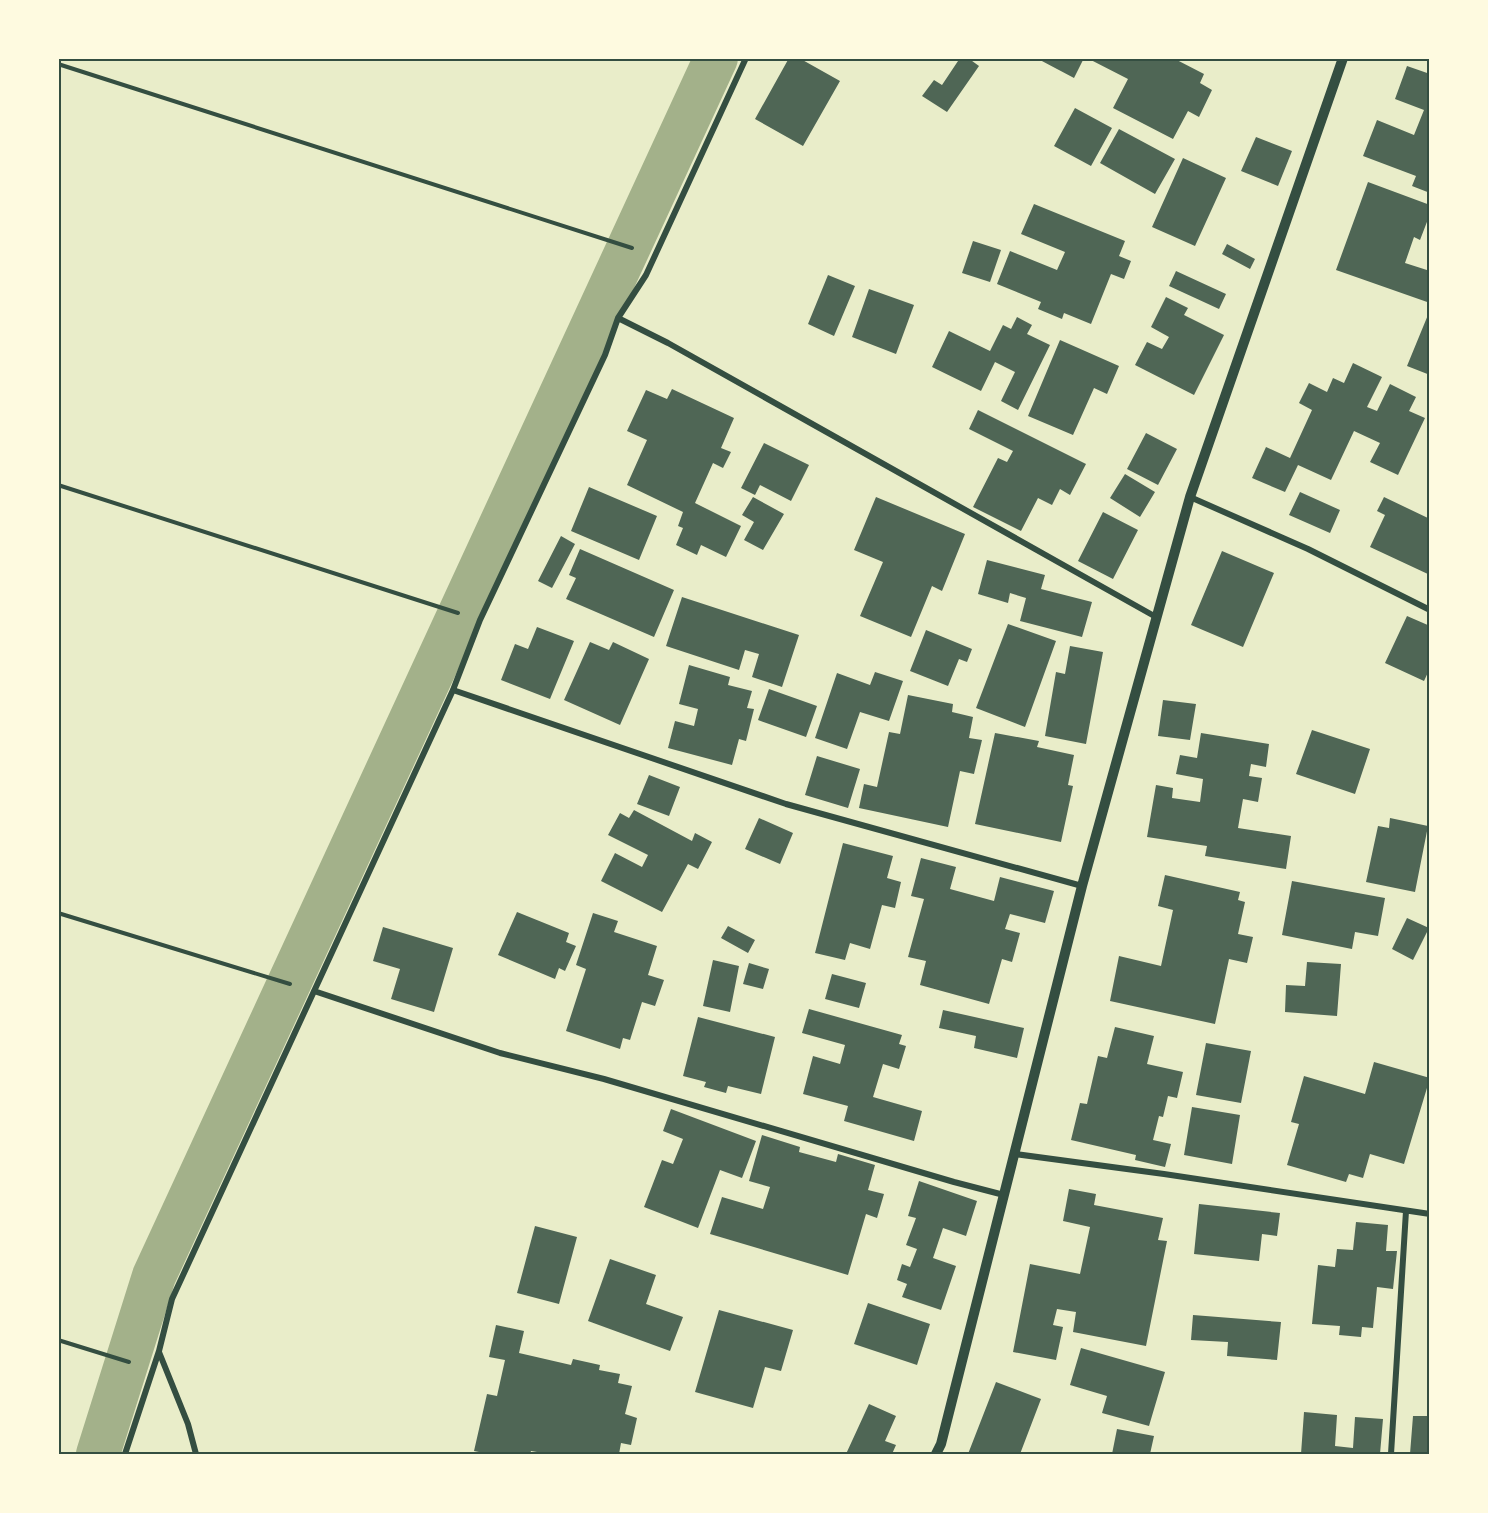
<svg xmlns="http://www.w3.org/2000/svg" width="1488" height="1513" viewBox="0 0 1488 1513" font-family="Poppins,sans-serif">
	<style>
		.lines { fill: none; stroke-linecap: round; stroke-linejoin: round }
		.canal { stroke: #a3b18a; stroke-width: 44 }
		.building { fill: #4f6655 }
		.path { stroke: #344e41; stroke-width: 4 }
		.minor { stroke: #344e41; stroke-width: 6 }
		.tertiary { stroke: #344e41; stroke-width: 10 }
		.neatline { fill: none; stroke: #344e41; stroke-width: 2 }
	</style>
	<rect width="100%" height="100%" fill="#e9edc9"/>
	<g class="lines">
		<!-- canal -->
		<path class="canal" d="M 98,1454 L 154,1276 L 716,58"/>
	</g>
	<!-- building -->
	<path class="building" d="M 789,58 L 799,58 L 840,81 L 803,146 L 755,119 Z
		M 960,58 L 968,58 L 979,66 L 947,112 L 922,96 L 934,80 L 942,85 Z
		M 1040,58 L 1084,58 L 1074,78 L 1040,60 Z
		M 1087,58 L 1173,58 L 1204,74 L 1200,83 L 1212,90 L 1199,117 L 1188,111 L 1173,139 L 1113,108 L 1128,79 Z
		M 1407,66 L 1430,74 L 1430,193 L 1412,186 L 1416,176 L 1363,156 L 1377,120 L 1414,135 L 1424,110 L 1395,99 Z
		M 1075,108 L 1112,128 L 1091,166 L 1054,146 Z
		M 1119,129 L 1175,159 L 1155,194 L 1100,163 Z
		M 1256,137 L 1292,151 L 1278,186 L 1241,171 Z
		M 1183,158 L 1226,178 L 1195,246 L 1152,227 Z
		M 1368,182 L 1430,205 L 1430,214 L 1420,240 L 1414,237 L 1405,263 L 1430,271 L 1430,303 L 1336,270 Z
		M 1034,204 L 1125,241 L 1119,256 L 1131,261 L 1124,279 L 1111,274 L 1091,324 L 1064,313 L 1062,319 L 1038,309 L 1041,302 L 997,284 L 1010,251 L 1057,270 L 1065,252 L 1021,234 Z
		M 973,241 L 1001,250 L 990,282 L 962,273 Z
		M 1227,244 L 1255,259 L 1250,269 L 1222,254 Z
		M 1176,271 L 1226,294 L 1219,309 L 1169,286 Z
		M 828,275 L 855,286 L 834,336 L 808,324 Z
		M 869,289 L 914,305 L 896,354 L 852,337 Z
		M 1166,297 L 1188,308 L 1184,315 L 1224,335 L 1194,395 L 1135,365 L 1147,342 L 1162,349 L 1169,337 L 1151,327 Z
		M 1430,310 L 1430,375 L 1407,366 Z
		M 1017,317 L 1032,325 L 1027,334 L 1050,345 L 1018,410 L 1001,401 L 1015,372 L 995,362 L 981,391 L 932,367 L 949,331 L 990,351 L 1003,325 L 1011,329 Z
		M 1060,340 L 1119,366 L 1107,394 L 1094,388 L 1073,435 L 1028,416 Z
		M 1353,363 L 1382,377 L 1367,407 L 1377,411 L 1390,384 L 1416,397 L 1409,411 L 1425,418 L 1398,475 L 1370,462 L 1380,443 L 1354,431 L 1331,480 L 1298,465 L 1285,492 L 1252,478 L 1266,447 L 1290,458 L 1312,410 L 1299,403 L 1309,383 L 1327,392 L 1333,378 L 1344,383 Z
		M 672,389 L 734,418 L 721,448 L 731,452 L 723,468 L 713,463 L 695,503 L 741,526 L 726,557 L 701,545 L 697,555 L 676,545 L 683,528 L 678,526 L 683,512 L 627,485 L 647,440 L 627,431 L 646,390 L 667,399 Z
		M 978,410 L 1086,464 L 1070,495 L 1060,489 L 1052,505 L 1038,498 L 1021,531 L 973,507 L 998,458 L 1007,462 L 1013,451 L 969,429 Z
		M 1146,433 L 1177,449 L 1158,485 L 1127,469 Z
		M 764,443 L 809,465 L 791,501 L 760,485 L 755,495 L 741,488 Z
		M 1125,474 L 1155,492 L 1140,517 L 1110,498 Z
		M 589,487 L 657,516 L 639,560 L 571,531 Z
		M 1300,492 L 1340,510 L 1330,533 L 1289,515 Z
		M 753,497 L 784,514 L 763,550 L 744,540 L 754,522 L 742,515 Z
		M 876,497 L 965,534 L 942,591 L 932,586 L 911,637 L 860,616 L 883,562 L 854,550 Z
		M 1384,497 L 1430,519 L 1430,575 L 1370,547 L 1385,515 L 1377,511 Z
		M 1103,512 L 1138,530 L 1113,579 L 1078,561 Z
		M 561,536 L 575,544 L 552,588 L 538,581 Z
		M 580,549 L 674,590 L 654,637 L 566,599 L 576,578 L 569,575 Z
		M 1222,551 L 1274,573 L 1243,647 L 1191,625 Z
		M 987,560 L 1045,575 L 1041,589 L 1092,602 L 1082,637 L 1020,621 L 1026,598 L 1010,593 L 1008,603 L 978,594 Z
		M 682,597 L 799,635 L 782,687 L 752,677 L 759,654 L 745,650 L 739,670 L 666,646 Z
		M 1407,616 L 1430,626 L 1430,668 L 1424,681 L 1385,663 Z
		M 1008,624 L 1056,641 L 1025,727 L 976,708 Z
		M 537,627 L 574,641 L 550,699 L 501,680 L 515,644 L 528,649 Z
		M 926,630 L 972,649 L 967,662 L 959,659 L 948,686 L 910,671 Z
		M 590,642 L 609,650 L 613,642 L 649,659 L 620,725 L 564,700 Z
		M 1070,646 L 1103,652 L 1086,744 L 1045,736 L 1056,672 L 1065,674 Z
		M 689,665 L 730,677 L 728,685 L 752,691 L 747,708 L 754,709 L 746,741 L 739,739 L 732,765 L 668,748 L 675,721 L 694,726 L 698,709 L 679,704 Z
		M 875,672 L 903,681 L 889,721 L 860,712 L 847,749 L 815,738 L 837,673 L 870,685 Z
		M 769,689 L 817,706 L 806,737 L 758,720 Z
		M 908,695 L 953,704 L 952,712 L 973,717 L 969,738 L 982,740 L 974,774 L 960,771 L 948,827 L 859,808 L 864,784 L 877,787 L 889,732 L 900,734 Z
		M 1163,700 L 1196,704 L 1190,740 L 1158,736 Z
		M 1312,730 L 1370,749 L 1355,794 L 1296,774 Z
		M 995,733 L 1039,741 L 1037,747 L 1074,755 L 1068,785 L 1073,786 L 1061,842 L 975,824 Z
		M 1201,733 L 1269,744 L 1266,767 L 1251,764 L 1249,776 L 1262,778 L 1258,802 L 1243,799 L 1238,828 L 1291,836 L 1286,869 L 1205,856 L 1207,846 L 1147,837 L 1156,785 L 1173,788 L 1172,798 L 1200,802 L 1203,779 L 1176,774 L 1180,755 L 1197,758 Z
		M 817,756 L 860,769 L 848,808 L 805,795 Z
		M 649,775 L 680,787 L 669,816 L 637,804 Z
		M 634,810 L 692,841 L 695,833 L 712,842 L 698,869 L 688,864 L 662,912 L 601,881 L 615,853 L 642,867 L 648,855 L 608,835 L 620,813 L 629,818 Z
		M 759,818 L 793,833 L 780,864 L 745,849 Z
		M 1390,818 L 1428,826 L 1415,892 L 1366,882 L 1378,826 L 1389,828 Z
		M 843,843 L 893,856 L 887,878 L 901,882 L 895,908 L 882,905 L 870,949 L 850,943 L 845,960 L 815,953 Z
		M 921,858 L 956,867 L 950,889 L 994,901 L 1000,877 L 1054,891 L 1045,923 L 1010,914 L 1005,929 L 1020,933 L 1012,962 L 1002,959 L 989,1004 L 920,985 L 926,961 L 908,957 L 924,899 L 911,896 Z
		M 1165,875 L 1240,892 L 1238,900 L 1245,902 L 1238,934 L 1253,937 L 1247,963 L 1229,959 L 1215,1024 L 1110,1001 L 1119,956 L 1161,966 L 1173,910 L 1158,906 Z
		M 1292,881 L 1385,898 L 1378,936 L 1355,932 L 1352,949 L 1282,935 Z
		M 517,912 L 569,933 L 566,942 L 576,946 L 565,971 L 559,968 L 555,979 L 498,955 Z
		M 593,913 L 618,921 L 614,932 L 657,946 L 648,975 L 664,980 L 655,1006 L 642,1002 L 630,1040 L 623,1038 L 620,1049 L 566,1031 L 586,969 L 576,965 Z
		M 1407,918 L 1429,928 L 1413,960 L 1392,949 Z
		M 728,926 L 755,940 L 748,953 L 721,938 Z
		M 383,927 L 453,948 L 434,1012 L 391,999 L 400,969 L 373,961 Z
		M 713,960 L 739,966 L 730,1012 L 703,1006 Z
		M 1307,962 L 1341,964 L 1337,1016 L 1285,1012 L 1286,985 L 1305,986 Z
		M 749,963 L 769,969 L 763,989 L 743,984 Z
		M 832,974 L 866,983 L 859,1008 L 825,999 Z
		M 809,1009 L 902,1035 L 899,1044 L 906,1046 L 899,1069 L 883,1064 L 873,1097 L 922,1111 L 914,1141 L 844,1121 L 848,1106 L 803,1094 L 813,1056 L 840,1064 L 845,1045 L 802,1033 Z
		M 943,1010 L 1024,1028 L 1017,1058 L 974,1048 L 976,1036 L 939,1028 Z
		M 698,1017 L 775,1037 L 761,1094 L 728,1086 L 726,1093 L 704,1087 L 706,1082 L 683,1076 Z
		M 1115,1027 L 1154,1036 L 1147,1064 L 1183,1072 L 1177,1098 L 1168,1096 L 1163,1117 L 1159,1116 L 1153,1140 L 1171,1144 L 1165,1167 L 1135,1160 L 1136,1155 L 1071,1140 L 1080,1103 L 1087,1104 L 1098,1056 L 1107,1058 Z
		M 1206,1043 L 1251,1051 L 1241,1103 L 1196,1095 Z
		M 1374,1062 L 1430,1078 L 1404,1164 L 1370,1154 L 1363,1178 L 1349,1174 L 1346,1182 L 1287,1165 L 1299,1124 L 1291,1122 L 1304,1076 L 1365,1094 Z
		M 1192,1107 L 1240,1115 L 1232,1164 L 1184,1155 Z
		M 671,1109 L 756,1141 L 742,1178 L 720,1170 L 698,1228 L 644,1207 L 662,1160 L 673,1164 L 683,1139 L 663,1131 Z
		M 762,1135 L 800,1147 L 799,1152 L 836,1162 L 838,1154 L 875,1165 L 868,1190 L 884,1194 L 877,1218 L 866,1214 L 848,1275 L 710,1234 L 722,1197 L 763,1209 L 770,1187 L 749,1181 Z
		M 919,1181 L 977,1201 L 966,1236 L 943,1228 L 933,1258 L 956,1266 L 941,1310 L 902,1297 L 907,1284 L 897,1280 L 902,1264 L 910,1267 L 917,1249 L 906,1245 L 916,1218 L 908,1216 Z
		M 1069,1189 L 1096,1194 L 1094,1205 L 1163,1218 L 1158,1240 L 1167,1241 L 1146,1346 L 1073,1332 L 1076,1312 L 1057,1309 L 1053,1325 L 1063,1327 L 1056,1360 L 1013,1352 L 1030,1264 L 1080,1274 L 1090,1227 L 1063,1221 Z
		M 1199,1204 L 1280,1213 L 1277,1236 L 1262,1234 L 1259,1261 L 1194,1254 Z
		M 1356,1222 L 1388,1225 L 1386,1251 L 1397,1251 L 1393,1289 L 1377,1287 L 1373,1328 L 1362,1327 L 1361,1337 L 1339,1335 L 1340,1326 L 1312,1324 L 1318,1265 L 1335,1267 L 1337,1249 L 1353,1250 Z
		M 535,1226 L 577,1237 L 559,1304 L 517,1293 Z
		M 610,1259 L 656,1275 L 646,1304 L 683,1317 L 670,1351 L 588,1321 Z
		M 868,1303 L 930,1324 L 917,1365 L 854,1344 Z
		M 719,1310 L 793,1330 L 781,1371 L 765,1367 L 753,1408 L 695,1392 Z
		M 1193,1315 L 1281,1322 L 1277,1360 L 1227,1356 L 1228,1342 L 1191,1340 Z
		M 496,1325 L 524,1331 L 519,1353 L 571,1365 L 573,1359 L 600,1365 L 599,1370 L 620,1374 L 618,1383 L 632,1386 L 625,1414 L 637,1418 L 631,1445 L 621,1443 L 619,1454 L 549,1454 L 531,1451 L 530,1454 L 489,1454 L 474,1451 L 487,1394 L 497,1396 L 505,1360 L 489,1357 Z
		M 1081,1348 L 1165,1372 L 1149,1426 L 1102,1413 L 1107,1396 L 1070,1385 Z
		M 996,1382 L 1041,1399 L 1020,1454 L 968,1454 Z
		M 869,1404 L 896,1416 L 885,1441 L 896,1445 L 892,1454 L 846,1454 Z
		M 1304,1412 L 1337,1415 L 1335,1446 L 1353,1448 L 1355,1417 L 1383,1419 L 1380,1454 L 1301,1454 Z
		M 1413,1416 L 1430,1416 L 1430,1454 L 1410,1454 Z
		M 1117,1429 L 1154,1436 L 1150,1454 L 1112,1454 Z"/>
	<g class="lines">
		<!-- path -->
		<path class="path" d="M 58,64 L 632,248
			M 58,485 L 458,613
			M 58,913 L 290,984
			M 58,1340 L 129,1362"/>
		<!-- minor -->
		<path class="minor" d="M 618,318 L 668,343 L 1156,617
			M 1190,497 L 1308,549 L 1430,610
			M 453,690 L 786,804 L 1082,886
			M 314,991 L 500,1053 L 604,1079 L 954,1182 L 1004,1195
			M 1015,1154 L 1164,1174 L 1430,1214
			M 159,1352 L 188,1424 L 196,1454
			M 125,1454 L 159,1351 L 172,1299 L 453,690 L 480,620 L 605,355 L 618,318 L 646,275 L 746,58
			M 1391,1454 L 1406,1211"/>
		<!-- tertiary -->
		<path class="tertiary" d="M 936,1454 L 941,1444 L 1082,886 L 1190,497 L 1343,58"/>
	</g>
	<!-- border -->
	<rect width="1488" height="1513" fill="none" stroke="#fefae0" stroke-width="120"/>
	<rect x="60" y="60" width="1368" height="1393" class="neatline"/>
</svg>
